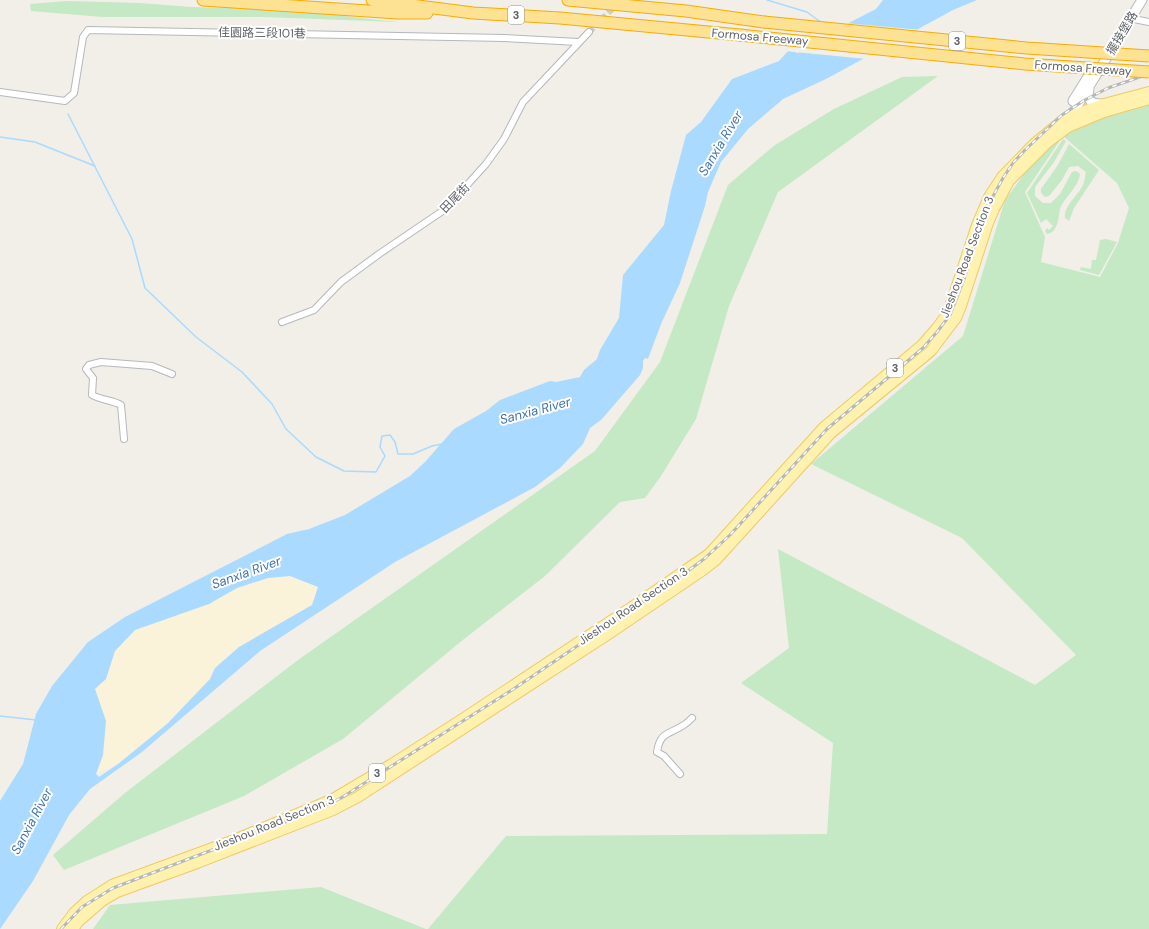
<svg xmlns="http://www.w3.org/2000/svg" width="1149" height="929" viewBox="0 0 1149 929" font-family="'DM Sans','Noto Sans TC',sans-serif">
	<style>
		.green { fill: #c5e8c5; fill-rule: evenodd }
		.sand { fill: #fbf3d9 }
		.water { fill: #aadaff; fill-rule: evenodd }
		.pier { fill: #f1efe8 }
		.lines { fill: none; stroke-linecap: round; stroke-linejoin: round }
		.stream { stroke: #aadaff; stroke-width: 1.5 }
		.street-tunnel { stroke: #ccccc8; stroke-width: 6; stroke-dasharray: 6 3; stroke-linecap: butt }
		.street-casing { stroke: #b5b8bc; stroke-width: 8 }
		.secondary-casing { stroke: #b6babf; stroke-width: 11 }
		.primary-casing { stroke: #f2c960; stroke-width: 12 }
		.highway-casing { stroke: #f9ab00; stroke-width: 13 }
		.street { stroke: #fff; stroke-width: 6 }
		.secondary { stroke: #fff; stroke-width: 9 }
		.primary { stroke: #fff2af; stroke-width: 10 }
		.highway { stroke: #fde293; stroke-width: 11 }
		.rail-casing { stroke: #b6b7b8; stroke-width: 3 }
		.rail { stroke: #fff; stroke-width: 1.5; stroke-dasharray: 4.5; stroke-linecap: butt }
		.highway-bridge-casing { stroke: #f9ab00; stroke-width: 13; stroke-linecap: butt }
		.highway-bridge { stroke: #fde293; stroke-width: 11 }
		.labels { text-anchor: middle; stroke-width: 4; stroke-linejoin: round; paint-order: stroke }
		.shield { fill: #fff; stroke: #8f9295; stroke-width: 1 }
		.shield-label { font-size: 11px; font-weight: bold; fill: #5f6368 }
		.street-label { font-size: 12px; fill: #5f6368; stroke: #fff }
		.water-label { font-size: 13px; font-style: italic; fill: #4174aa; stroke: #fff }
	</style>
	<rect width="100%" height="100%" fill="#f1efe8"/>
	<!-- green -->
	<path class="green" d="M 67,1 L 140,3 L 191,7 L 235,8 L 291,10 L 397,22 L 264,17 L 103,17 L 31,11 L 30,4 Z
		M 938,76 L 778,192 L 729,306 L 696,419 L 661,476 L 645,498 L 620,502 L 545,576 L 464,639 L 343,739 L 244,796 L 64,870 L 53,855 L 125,793 L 298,660 L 595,451 L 660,362 L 728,185 L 775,145 L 834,109 L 902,77 Z
		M 1149,105 L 1149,929 L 428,929 L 506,836 L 827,834 L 833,743 L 741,683 L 789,648 L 778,549 L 1035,685 L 1076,655 L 962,538 L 811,464 L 963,336 L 1005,200 L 1025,173 L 1050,145 L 1067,130 L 1104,117 ZM 1063,136 L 1117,183 L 1129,208 L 1118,243 L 1100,277 L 1041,262 L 1045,237 L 1025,192 Z
		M 1063,139 L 1066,141 L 1054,162 L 1035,187 L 1035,196 L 1043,203 L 1051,203 L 1060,194 L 1072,172 L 1076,171 L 1080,174 C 1078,187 1067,195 1061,206 C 1058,214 1060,222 1054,230 C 1053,232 1050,233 1047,234 L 1045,231 L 1047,228 L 1049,230 L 1053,226 L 1046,219 L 1041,223 L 1027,193 Z
		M 1069,144 L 1099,170 L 1074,208 L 1069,221 L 1065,218 C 1063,205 1081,194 1084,182 C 1085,179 1085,175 1086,172 L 1078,166 L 1069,167 L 1062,180 L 1049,196 L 1045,197 L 1041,193 L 1041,189 L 1058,165 Z
		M 1106,239 L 1117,242 L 1099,275 L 1080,270 L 1081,267 L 1091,269 L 1092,260 L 1096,260 L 1100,240 Z
		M 321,887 L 426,929 L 93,929 L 110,905 Z"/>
	<!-- sand -->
	<path class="sand" d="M 290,576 L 318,587 L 312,605 L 239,647 L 215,668 L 210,679 L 167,724 L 118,764 L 96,774 L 103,755 L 95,689 L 106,679 L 115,651 L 135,630 L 209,604 L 237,588 L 268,578 Z"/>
	<!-- water -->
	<path class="water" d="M 883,0 L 977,0 L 953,10 L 826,79 L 783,99 L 748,129 L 721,162 L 708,192 L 705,206 L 680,283 L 661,324 L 648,359 L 645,358 L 643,361 L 643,368 L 640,375 L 601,420 L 590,428 L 583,444 L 560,468 L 535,487 L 395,562 L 260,651 L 142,752 L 90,789 L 69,815 L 33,881 L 0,929 L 0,801 L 23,764 L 36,714 L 52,686 L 88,642 L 125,617 L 287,534 L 309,529 L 345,515 L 410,476 L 425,462 L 454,429 L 486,411 L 500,400 L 550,381 L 556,382 L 580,377 L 584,370 L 597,359 L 600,350 L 619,318 L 623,275 L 664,225 L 671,191 L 686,135 L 701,122 L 732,79 L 779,61 L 789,50 L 798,53 L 835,30 L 876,9 ZM 290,576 L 318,587 L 312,605 L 239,647 L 215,668 L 210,679 L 167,724 L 118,764 L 99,777 L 96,774 L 103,755 L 106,721 L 95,689 L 106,679 L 115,651 L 135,630 L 209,604 L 237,588 L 268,578 Z"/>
	<!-- pier -->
	<path class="pier" d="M 845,23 L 921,30 L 867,59 L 785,51 L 788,48 L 797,50 Z"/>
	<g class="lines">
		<!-- stream -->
		<path class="stream" d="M 767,0 L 807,12 L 822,23
			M 68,114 L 132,239 L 145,288 L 196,337 L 242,372 L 272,404 L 286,429 L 316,457 L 344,471 L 376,472 L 385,456 L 380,447 L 382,436 L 390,435 L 395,442 L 398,454 L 413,454 L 432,446 L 442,444
			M 0,137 L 35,142 L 95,166
			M 0,716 L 36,720"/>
		<!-- street-tunnel -->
		<path class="street-tunnel" d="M 589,32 L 616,5"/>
		<!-- street casing -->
		<g class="street-casing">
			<path id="street" d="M 1129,18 L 1149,22
				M 0,92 L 65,101 L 74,93 L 83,37 L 88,30 L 504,38 L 578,42
				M 282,322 L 314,310 L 341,282 L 379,254 L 444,210 L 463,188 L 467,185 L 486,164 L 504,139 L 523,102 L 589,32
				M 124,439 L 121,405 C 112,400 101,400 92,395 L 93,378 L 86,369 L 89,365 L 101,362 L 152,366 L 172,374
				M 680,774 L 664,756 L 657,752 C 660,732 668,735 682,726 C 686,724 689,721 692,718"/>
		</g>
		<!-- secondary casing -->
		<g class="secondary-casing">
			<path id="secondary" d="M 1089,88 C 1087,102 1091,104 1104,104
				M 1073,101 L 1093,69
				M 1070,120 L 1071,116 L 1142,0"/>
		</g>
		<!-- primary casing -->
		<g class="primary-casing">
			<path id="primary" d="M 62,929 L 74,913 L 87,901 L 112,885 L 229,842 L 333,799 L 392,764 L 461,720 L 635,605 L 709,554 L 824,427 L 922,345 L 937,328 L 948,313 L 977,225 L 989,197 L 1002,177 L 1034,144 L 1062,121 L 1071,116 L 1104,104 L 1149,92
				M 73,929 L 78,922 L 102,901 L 117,892 L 197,863 L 333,810 L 358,797 L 607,635 L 703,570 L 716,560 L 831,433 L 931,351 L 956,318 L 961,306 L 988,223 L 994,209 L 1009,181 L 1048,142 L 1068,127 L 1104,112 L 1149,99"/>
		</g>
		<!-- highway casing -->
		<g class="highway-casing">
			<path id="highway" d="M 203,0 L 398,13 L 427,13
				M 372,0 L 473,13 L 560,18 L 740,35
				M 568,0 L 686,11 L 764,22"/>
		</g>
		<!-- street -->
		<use href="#street" class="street"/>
		<!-- secondary -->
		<use href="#secondary" class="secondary"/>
		<!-- primary -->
		<use href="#primary" class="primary"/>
		<!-- highway -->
		<use href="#highway" class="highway"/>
		<!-- rail casing -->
		<g class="rail-casing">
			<path id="rail" d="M 61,929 L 82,907 L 113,888 L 316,810 L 341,798 L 512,690 L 681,576 L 704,559 L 730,535 L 827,429 L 923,348 L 937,332 L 950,315 L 964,279 L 986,209 L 1003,178 L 1013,163 L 1025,150 L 1062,115 L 1083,101 L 1108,88 L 1149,74"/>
		</g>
		<!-- rail -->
		<use href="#rail" class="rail"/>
		<!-- highway-bridge casing -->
		<g class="highway-bridge-casing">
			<path id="highway-bridge" d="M 764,22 L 1027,48 L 1149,56
				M 740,35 L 1025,64 L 1149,72"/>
		</g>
		<!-- highway-bridge -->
		<use href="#highway-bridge" class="highway-bridge"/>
	</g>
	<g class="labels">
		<!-- shield labels -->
		<g class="shield">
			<rect x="508" y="6" width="16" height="18" rx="3"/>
			<rect x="949" y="32" width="16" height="18" rx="3"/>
			<rect x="887" y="359" width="16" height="18" rx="3"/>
			<rect x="369" y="764" width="16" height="18" rx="3"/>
		</g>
		<g class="shield-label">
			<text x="516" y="19">3</text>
			<text x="957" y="45">3</text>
			<text x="895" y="372">3</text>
			<text x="377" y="777">3</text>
		</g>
		<!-- street labels -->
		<g class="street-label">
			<text transform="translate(262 33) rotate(1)" y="4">佳園路三段101巷</text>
			<text transform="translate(1122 33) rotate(-59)" y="4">擺接堡路</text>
			<text transform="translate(760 37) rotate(5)" y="4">Formosa Freeway</text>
			<text transform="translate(1083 68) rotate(4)" y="4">Formosa Freeway</text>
			<text transform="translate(455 198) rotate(-46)" y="4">田尾街</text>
			<text transform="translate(967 257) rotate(-69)" y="4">Jieshou Road Section 3</text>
			<text transform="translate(633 606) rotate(-34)" y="4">Jieshou Road Section 3</text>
			<text transform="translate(274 823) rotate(-22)" y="4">Jieshou Road Section 3</text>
		</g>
		<!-- water labels -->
		<g class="water-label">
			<text transform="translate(720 143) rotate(-59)" y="5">Sanxia River</text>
			<text transform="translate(535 410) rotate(-15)" y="5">Sanxia River</text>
			<text transform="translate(246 572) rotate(-20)" y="5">Sanxia River</text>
			<text transform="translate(31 821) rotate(-62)" y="5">Sanxia River</text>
		</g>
	</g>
</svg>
